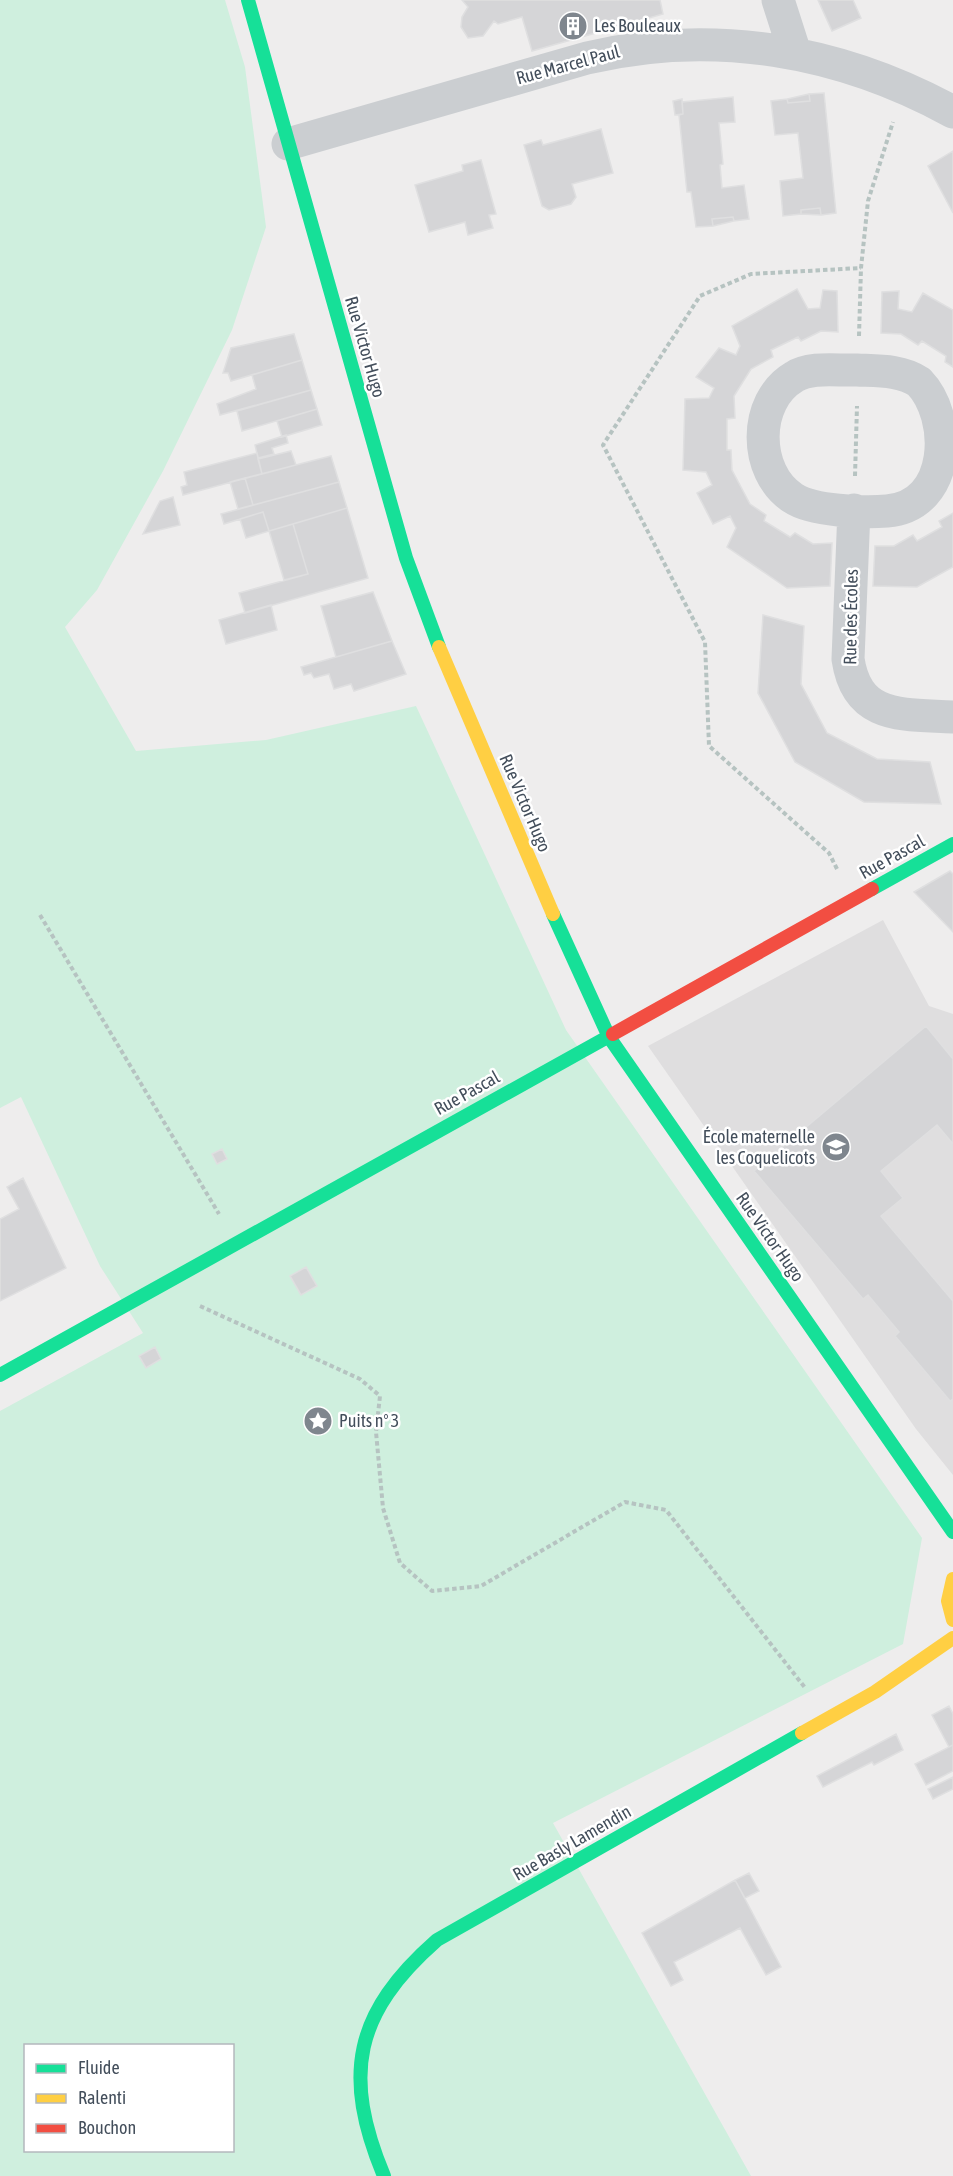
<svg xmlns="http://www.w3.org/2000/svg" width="953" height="2176" viewBox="0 0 953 2176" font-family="'Asap Condensed',sans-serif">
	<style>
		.education { fill: #dfdedf }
		.green { fill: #cfefde; fill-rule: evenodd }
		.building { fill: #d5d5d7; stroke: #dfdfe0; stroke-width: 1.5 }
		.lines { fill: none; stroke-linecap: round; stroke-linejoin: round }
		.path { stroke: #b6c3c1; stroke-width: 4; stroke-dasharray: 4.5 3; stroke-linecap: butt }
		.street { stroke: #cbced1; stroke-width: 33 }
		.fast { stroke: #16e098; stroke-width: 14 }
		.slow { stroke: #ffcf43; stroke-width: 14 }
		.jam { stroke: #f24e42; stroke-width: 14 }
		.labels { text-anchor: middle; stroke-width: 5; stroke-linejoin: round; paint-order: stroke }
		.poi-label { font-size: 18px; fill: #434e5b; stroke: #fff; text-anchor: start }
		.street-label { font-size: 18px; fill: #434e5b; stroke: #fff }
	</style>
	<rect width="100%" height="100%" fill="#eeeded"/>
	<!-- education -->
	<path class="education" d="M 883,920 L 929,1006 L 953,1014 L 953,1475 L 916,1429 L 648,1046 Z"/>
	<!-- green -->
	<path class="green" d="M 0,0 L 225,0 L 245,67 L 266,227 L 232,330 L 163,471 L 97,590 L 65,627 L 136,751 L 266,740 L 416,706 L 566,1030 L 922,1538 L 903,1644 L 553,1823 L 751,2176 L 0,2176 L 0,1411 L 143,1333 L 100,1266 L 21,1097 L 0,1108 ZM 26,2046 L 232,2046 L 232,2150 L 26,2150 Z"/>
	<!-- building -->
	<path class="building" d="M 462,0 L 660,0 L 663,14 L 532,51 L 522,17 L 498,24 L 494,21 L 483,36 L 468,38 L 461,27 L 462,17 L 468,7 Z
		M 818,0 L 853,0 L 861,18 L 832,31 Z
		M 824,93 L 836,213 L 821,215 L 820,208 L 801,210 L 801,214 L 783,216 L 780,181 L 803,178 L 798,133 L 775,135 L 771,101 L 787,99 L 788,103 L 810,101 L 809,94 Z
		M 809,94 L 810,101 L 788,103 L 787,99 Z
		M 733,97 L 735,122 L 719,123 L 723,164 L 720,165 L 722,188 L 744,185 L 749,219 L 734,221 L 733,217 L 712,219 L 713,226 L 696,227 L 691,192 L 687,192 L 679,115 L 683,114 L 682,102 Z
		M 682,99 L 683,114 L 675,115 L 673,101 Z
		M 601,129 L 613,173 L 572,184 L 576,197 L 571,204 L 549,210 L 542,206 L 524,145 L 541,140 L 543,145 Z
		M 953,151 L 953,213 L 928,166 Z
		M 481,160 L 496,214 L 489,215 L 493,228 L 468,235 L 465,222 L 429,232 L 415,185 L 463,171 L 462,165 Z
		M 820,208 L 821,215 L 801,214 L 801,210 Z
		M 733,217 L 734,221 L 713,226 L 712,219 Z
		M 797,289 L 808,309 L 820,308 L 823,290 L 837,291 L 838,332 L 821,331 L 801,341 L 798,337 L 771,350 L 773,357 L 751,369 L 734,396 L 735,418 L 727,419 L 727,450 L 731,450 L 732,470 L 750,504 L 766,515 L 764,521 L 790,537 L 795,533 L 813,544 L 832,543 L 830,586 L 787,588 L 727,547 L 736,528 L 730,516 L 713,524 L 697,493 L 712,485 L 706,472 L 683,470 L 685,399 L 709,398 L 714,388 L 696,377 L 719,348 L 736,355 L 740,346 L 732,326 Z
		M 899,291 L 898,309 L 912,312 L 923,293 L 953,310 L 953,367 L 945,362 L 946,356 L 922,341 L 918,345 L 901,334 L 881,333 L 882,292 Z
		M 294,334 L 302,360 L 231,381 L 228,373 L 223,373 L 231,348 Z
		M 302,360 L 311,390 L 220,415 L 217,404 L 256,389 L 252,375 Z
		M 311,390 L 317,409 L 242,431 L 237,411 Z
		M 317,409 L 322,425 L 282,437 L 277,421 Z
		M 286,435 L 288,443 L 272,448 L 274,454 L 258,458 L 255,445 Z
		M 291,451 L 296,465 L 262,474 L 258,459 Z
		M 257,453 L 262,474 L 183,495 L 181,487 L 187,485 L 184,472 Z
		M 331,456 L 339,482 L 253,505 L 245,478 Z
		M 245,478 L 253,505 L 238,509 L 230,482 Z
		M 339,482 L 347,508 L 269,531 L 263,512 L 224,524 L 221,514 Z
		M 173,497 L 180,525 L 143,534 L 160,501 Z
		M 347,508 L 368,578 L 245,613 L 239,593 L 308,574 L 293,524 Z
		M 263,512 L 269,531 L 246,538 L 240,519 Z
		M 953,513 L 953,567 L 917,587 L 873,586 L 875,546 L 894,546 L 913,535 L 917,541 L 942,527 L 939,521 Z
		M 293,524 L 308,574 L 284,580 L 269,531 Z
		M 373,592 L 392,641 L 336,657 L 321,606 Z
		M 271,605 L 277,630 L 226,644 L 219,620 Z
		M 763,615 L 804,626 L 801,684 L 827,733 L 877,759 L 930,762 L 941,804 L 864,802 L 795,762 L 758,693 Z
		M 392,641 L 406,674 L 354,691 L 351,684 L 334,689 L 329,674 L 314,678 L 311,673 L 304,675 L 301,667 Z
		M 950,871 L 953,874 L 953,932 L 914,892 Z
		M 926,1026 L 953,1059 L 953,1144 L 937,1125 L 881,1171 L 903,1198 L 881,1216 L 953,1301 L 953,1399 L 950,1401 L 895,1336 L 899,1332 L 868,1295 L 863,1299 L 754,1171 Z
		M 222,1149 L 227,1159 L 217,1164 L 212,1154 Z
		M 23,1178 L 66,1268 L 0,1301 L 0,1219 L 19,1209 L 7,1187 Z
		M 306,1267 L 317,1286 L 301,1295 L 290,1276 Z
		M 155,1347 L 161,1359 L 146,1368 L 139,1356 Z
		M 949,1706 L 953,1714 L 953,1745 L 949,1747 L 932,1715 Z
		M 896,1734 L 903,1750 L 874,1765 L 872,1762 L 823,1787 L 817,1776 Z
		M 953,1745 L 953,1771 L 926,1785 L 915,1764 Z
		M 953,1777 L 953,1789 L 933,1799 L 928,1789 Z
		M 749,1873 L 759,1891 L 745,1898 L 735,1880 Z
		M 735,1880 L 781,1967 L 766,1975 L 740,1928 L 674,1962 L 683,1980 L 671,1986 L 642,1933 Z"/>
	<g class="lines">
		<!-- path -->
		<path class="path" d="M 859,336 L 861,268 L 868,201 L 893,122
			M 855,476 L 857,406
			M 837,869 L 829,853 L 709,746 L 705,642 L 603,445 L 700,296 L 751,274 L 861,268
			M 40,915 L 219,1214
			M 200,1306 L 360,1379 L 380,1396 L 376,1432 L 383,1508 L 400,1563 L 432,1591 L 481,1586 L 625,1502 L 666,1510 L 806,1689"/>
		<!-- street -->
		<path class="street" d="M 778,0 L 795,53
			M 288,144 L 587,58 C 713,28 840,50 953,112
			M 857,370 C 878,371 901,370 919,382 C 953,417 952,506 887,511 C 864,513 812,511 793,498 C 753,472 753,401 794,377 C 811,366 838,371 857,370 Z
			M 854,510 L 848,659 C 857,720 903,714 953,717"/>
		<!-- fast -->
		<path class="fast" d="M 248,0 L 406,558 L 439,647
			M 872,889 L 953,844
			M 553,914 L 609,1037 L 953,1532
			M 0,1375 L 613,1034
			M 384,2176 C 342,2075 354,2013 437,1940 L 802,1733"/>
		<!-- slow -->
		<path class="slow" d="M 439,647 L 553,914
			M 953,1579 L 948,1601 L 953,1620
			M 802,1733 L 875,1692 L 953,1638"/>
		<!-- jam -->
		<path class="jam" d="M 613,1034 L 872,889"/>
	</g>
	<!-- icons -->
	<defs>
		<g id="building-disc" transform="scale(1.5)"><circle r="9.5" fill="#7f868e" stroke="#fff"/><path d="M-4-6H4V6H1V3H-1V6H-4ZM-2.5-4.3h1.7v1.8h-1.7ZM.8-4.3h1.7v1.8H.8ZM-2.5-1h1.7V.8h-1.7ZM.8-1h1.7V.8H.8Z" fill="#fff"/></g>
		<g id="school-disc" transform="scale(1.5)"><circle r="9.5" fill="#7f868e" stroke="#fff"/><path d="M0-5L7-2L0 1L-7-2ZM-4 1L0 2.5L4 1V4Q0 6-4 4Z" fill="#fff"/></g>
		<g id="sight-disc" transform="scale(1.5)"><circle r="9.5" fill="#7f868e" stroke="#fff"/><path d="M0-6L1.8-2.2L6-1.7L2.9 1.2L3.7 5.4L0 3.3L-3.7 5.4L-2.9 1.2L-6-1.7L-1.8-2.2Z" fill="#fff"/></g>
	</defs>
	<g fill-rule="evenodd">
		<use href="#building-disc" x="573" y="26"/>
		<use href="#school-disc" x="836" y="1147"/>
		<use href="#sight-disc" x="318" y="1421"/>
	</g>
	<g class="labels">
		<!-- poi labels -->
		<g class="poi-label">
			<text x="594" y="32">Les Bouleaux</text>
			<text x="815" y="1143" text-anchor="end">École maternelle<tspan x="815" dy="21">les Coquelicots</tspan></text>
			<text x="339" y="1427">Puits n° 3</text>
		</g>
		<!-- street labels -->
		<g class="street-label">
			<text transform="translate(568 65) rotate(-15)" y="6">Rue Marcel Paul</text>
			<text transform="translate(365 347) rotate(74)" y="6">Rue Victor Hugo</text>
			<text transform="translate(851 617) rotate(-89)" y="6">Rue des Écoles</text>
			<text transform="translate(525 803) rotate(67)" y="6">Rue Victor Hugo</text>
			<text transform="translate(892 857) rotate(-29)" y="6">Rue Pascal</text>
			<text transform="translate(467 1093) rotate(-29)" y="6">Rue Pascal</text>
			<text transform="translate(770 1237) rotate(55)" y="6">Rue Victor Hugo</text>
			<text transform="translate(572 1843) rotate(-30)" y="6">Rue Basly Lamendin</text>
		</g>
	</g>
	<!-- legend -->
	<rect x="24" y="2044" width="210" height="108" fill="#ffffff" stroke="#b4b8bd" stroke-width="1.5"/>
	<rect x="36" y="2064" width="30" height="9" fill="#16e098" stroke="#b4b8bd" stroke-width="1.5"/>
	<text x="78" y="2074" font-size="18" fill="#434e5b">Fluide</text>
	<rect x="36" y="2094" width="30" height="9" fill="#ffcf43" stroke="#b4b8bd" stroke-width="1.5"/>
	<text x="78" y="2104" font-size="18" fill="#434e5b">Ralenti</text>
	<rect x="36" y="2124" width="30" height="9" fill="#f24e42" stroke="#b4b8bd" stroke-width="1.5"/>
	<text x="78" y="2134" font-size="18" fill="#434e5b">Bouchon</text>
</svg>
